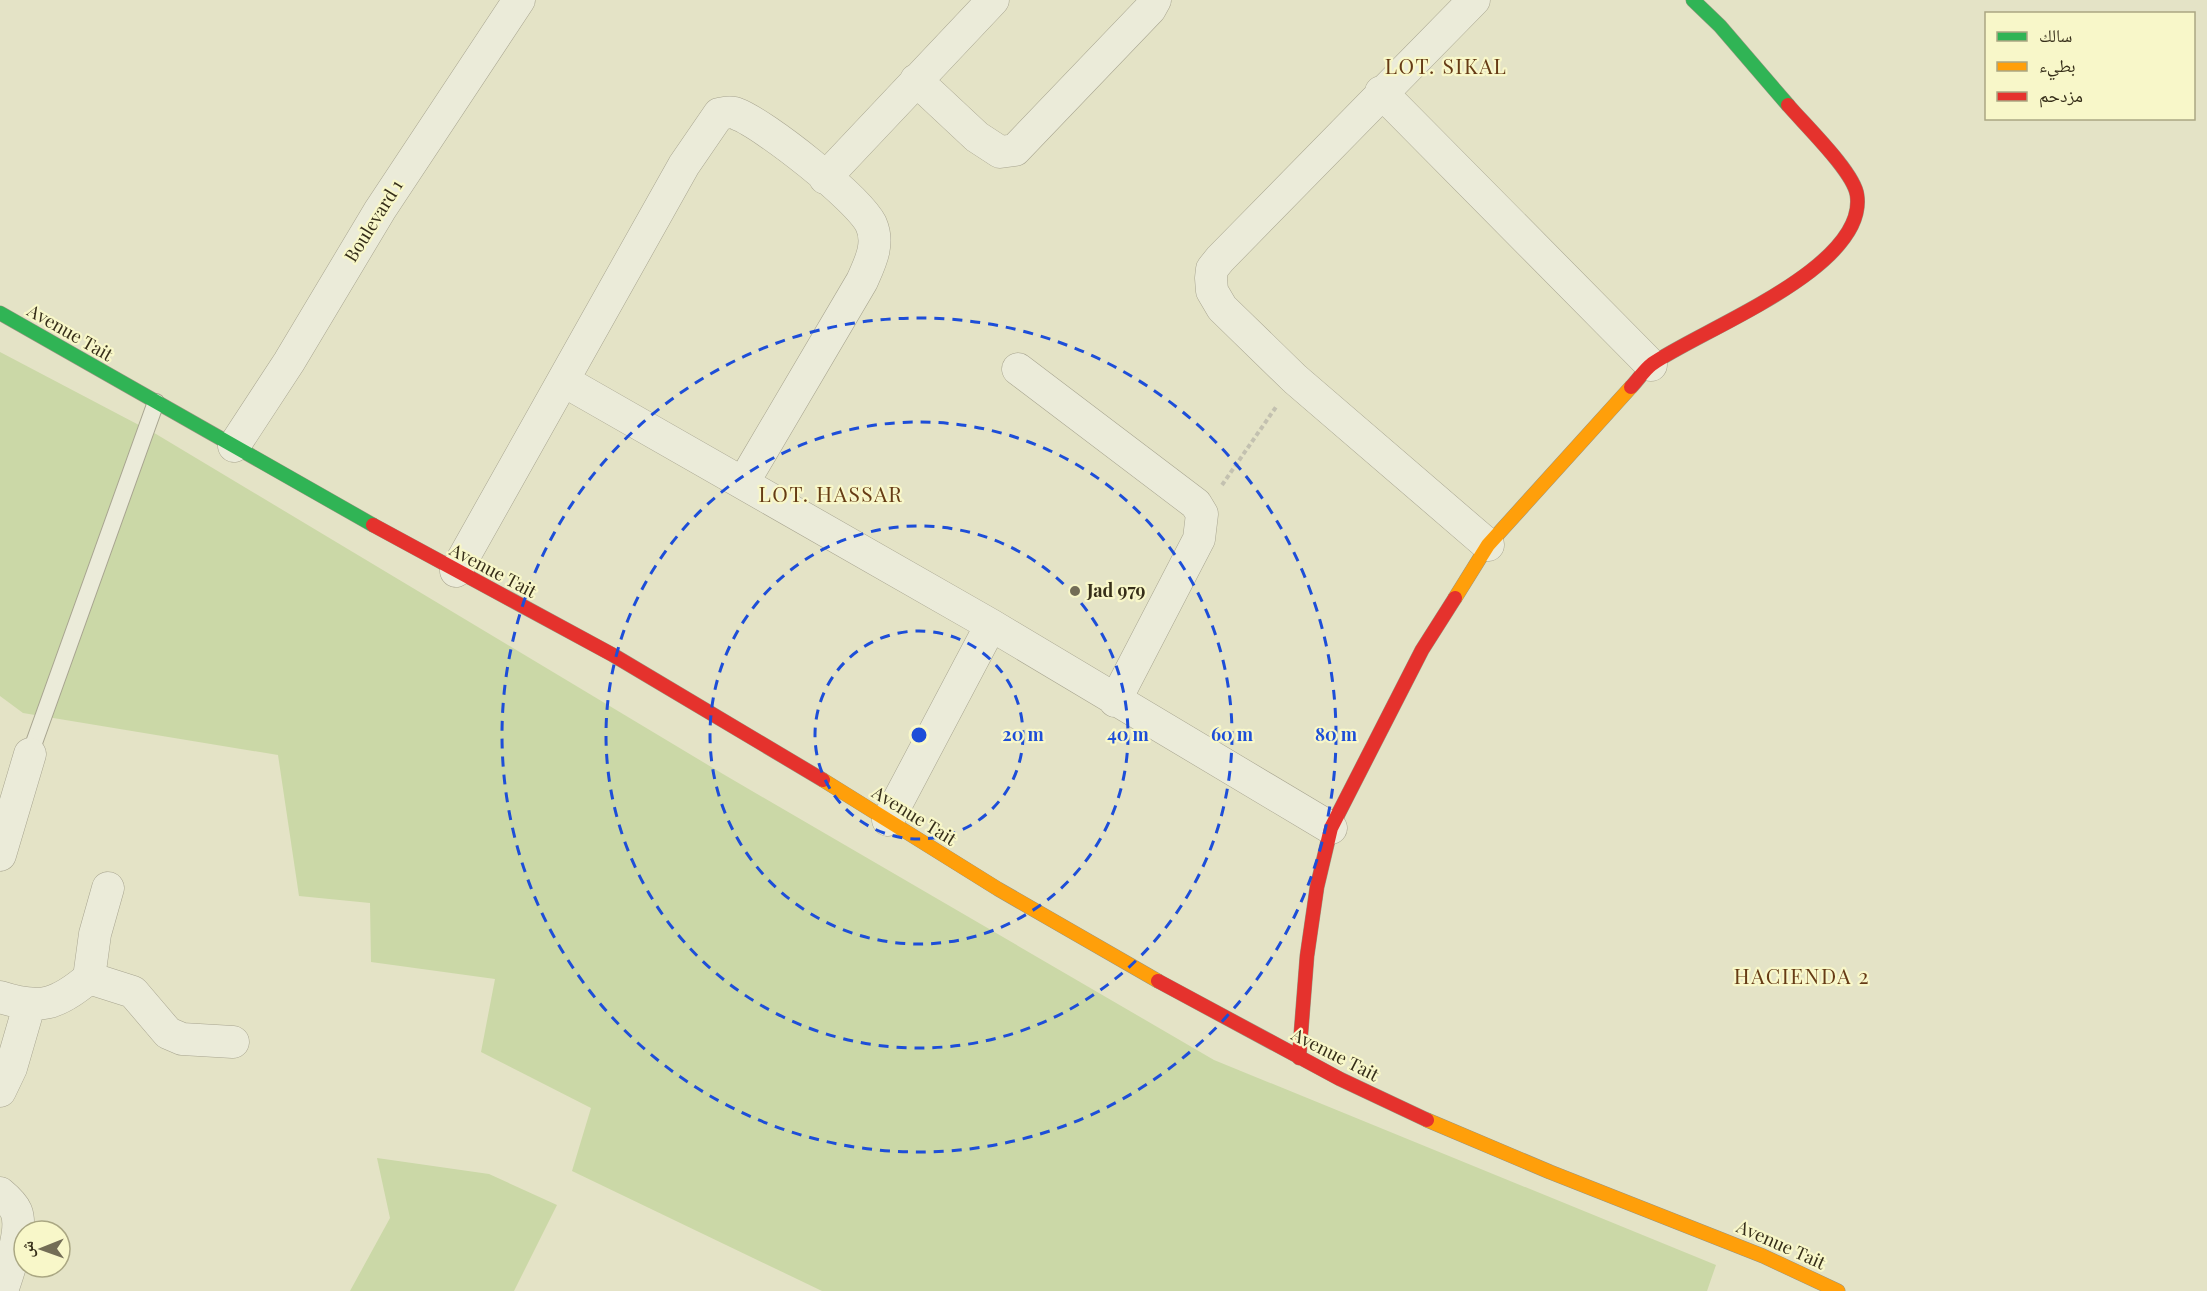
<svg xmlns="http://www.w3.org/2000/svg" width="2207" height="1291" viewBox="0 0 2207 1291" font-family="'Playfair Display','Noto Naskh Arabic',serif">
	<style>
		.green { fill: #cbd8a7 }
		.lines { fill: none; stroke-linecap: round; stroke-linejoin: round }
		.lane-casing { stroke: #a8a590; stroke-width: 18 }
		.street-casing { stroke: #a8a590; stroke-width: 33 }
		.fast-casing { stroke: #989580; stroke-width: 15 }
		.slow-casing { stroke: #989580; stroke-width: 15 }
		.jam-casing { stroke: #989580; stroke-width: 15 }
		.path { stroke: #c3c1b0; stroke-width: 4; stroke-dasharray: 4.5 3; stroke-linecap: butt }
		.lane { stroke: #ebebd9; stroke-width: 16 }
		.street { stroke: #ebebd9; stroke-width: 32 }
		.fast { stroke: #30b455; stroke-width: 14 }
		.slow { stroke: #ff9f0a; stroke-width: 14 }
		.jam { stroke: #e5322d; stroke-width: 14 }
		.ring { fill: none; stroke: #1d4ed8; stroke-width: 3; stroke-dasharray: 10 8 }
		.poi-dot { fill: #736d56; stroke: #f8f7c9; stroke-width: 2 }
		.labels { text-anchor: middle; stroke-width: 4.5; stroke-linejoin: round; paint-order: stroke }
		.street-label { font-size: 18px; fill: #362e19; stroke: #f8f7c9 }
		.poi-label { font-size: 18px; font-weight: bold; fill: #362e19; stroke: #f8f7c9; text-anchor: start }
		.quarter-label { font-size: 21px; letter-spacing: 1.5px; fill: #663b15; stroke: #f8f7c9 }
		.centre { fill: #1d4ed8; stroke: #f8f7c9; stroke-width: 3 }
		.ring-label { font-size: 18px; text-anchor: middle; font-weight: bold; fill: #1d4ed8; stroke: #f8f7c9; stroke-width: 4.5; stroke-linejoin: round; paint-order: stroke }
	</style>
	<rect width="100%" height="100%" fill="#e4e3c6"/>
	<!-- green -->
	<path class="green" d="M 0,352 L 156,434 L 723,774 L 1214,1060 L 1716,1265 L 1707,1291 L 822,1291 L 572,1171 L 591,1108 L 481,1052 L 495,979 L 371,962 L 370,903 L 299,896 L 278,755 L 23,713 L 0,696 Z
		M 377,1158 L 489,1174 L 557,1205 L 514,1291 L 350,1291 L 390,1218 Z"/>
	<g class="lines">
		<!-- lane casing -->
		<g class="lane-casing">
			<path id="lane" d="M 30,754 L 156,402"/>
		</g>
		<!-- street casing -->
		<g class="street-casing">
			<path id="street" d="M 1474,0 L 1220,259 L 1212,269 L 1211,278 L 1212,291 L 1222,308 L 1295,379 L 1488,545
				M 916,80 L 977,137 L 1000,152 L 1015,150 L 1150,9 L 1155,0
				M 1381,92 L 1651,365
				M 825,178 L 993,0
				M 1018,369 L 1196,504 L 1202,514 L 1199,539 L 1115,701
				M 564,381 L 991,625 L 1331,828
				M 234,446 L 289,362 L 380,210 L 519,0
				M 456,571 L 684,165 L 719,114 C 725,113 731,111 737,114 C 764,124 858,198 871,224 C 880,244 870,263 862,281 L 743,483
				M 888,820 L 991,625
				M 0,855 L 30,754
				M 89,978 L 133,992 L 168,1033 L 182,1039 L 233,1042
				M 0,997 C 40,1010 57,1005 89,978 L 95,934 L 108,888
				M 0,1091 L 11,1068 L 29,1006
				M 0,1193 C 6,1198 13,1204 16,1211 C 24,1229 8,1273 2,1291"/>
		</g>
		<!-- fast casing -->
		<g class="fast-casing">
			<path id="fast" d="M 1693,0 L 1720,26 L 1788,105
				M 0,313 L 373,525"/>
		</g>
		<!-- slow casing -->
		<g class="slow-casing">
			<path id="slow" d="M 1455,598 L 1488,545 L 1631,387
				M 823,780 L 998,889 L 1158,981
				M 1427,1120 L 1550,1172 L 1763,1256 L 1838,1291"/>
		</g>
		<!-- jam casing -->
		<g class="jam-casing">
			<path id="jam" d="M 1631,387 C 1638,380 1644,370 1652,364 C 1702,329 1868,268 1857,195 C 1854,172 1805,125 1788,105
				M 373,525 L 613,655 L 823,780
				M 1158,981 L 1340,1079 L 1427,1120
				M 1299,1058 L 1307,956 L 1317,887 L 1331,828 L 1422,650 L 1455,598"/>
		</g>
		<!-- path -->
		<path class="path" d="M 1222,485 L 1276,407"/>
		<!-- lane -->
		<use href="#lane" class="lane"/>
		<!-- street -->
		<use href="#street" class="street"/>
		<!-- fast -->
		<use href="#fast" class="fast"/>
		<!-- slow -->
		<use href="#slow" class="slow"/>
		<!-- jam -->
		<use href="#jam" class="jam"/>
	</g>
	<!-- distance rings -->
	<g class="ring">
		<circle cx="919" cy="735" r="104"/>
		<circle cx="919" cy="735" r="209"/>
		<circle cx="919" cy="735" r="313"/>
		<circle cx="919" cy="735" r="417"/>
	</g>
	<!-- markers -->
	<circle class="poi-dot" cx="1075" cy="591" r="6"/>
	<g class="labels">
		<!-- street labels -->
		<g class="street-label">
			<text transform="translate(374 221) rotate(-58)" y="6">Boulevard 1</text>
			<text transform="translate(70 333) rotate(30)" y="6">Avenue Tait</text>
			<text transform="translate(493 571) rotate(28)" y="6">Avenue Tait</text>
			<text transform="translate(914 816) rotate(32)" y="6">Avenue Tait</text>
			<text transform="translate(1335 1055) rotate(27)" y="6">Avenue Tait</text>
			<text transform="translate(1781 1245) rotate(24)" y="6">Avenue Tait</text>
		</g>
		<!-- poi labels -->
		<g class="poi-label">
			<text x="1087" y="597">Jad 979</text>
		</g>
		<!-- quarter labels -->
		<g class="quarter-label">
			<text x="1446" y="74">LOT. SIKAL</text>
			<text x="831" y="502">LOT. HASSAR</text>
			<text x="1802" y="984">HACIENDA 2</text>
		</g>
	</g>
	<circle cx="919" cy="735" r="9" class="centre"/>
	<g class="ring-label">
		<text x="1023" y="741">20 m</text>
		<text x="1128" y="741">40 m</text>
		<text x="1232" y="741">60 m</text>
		<text x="1336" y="741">80 m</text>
	</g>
	<!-- legend -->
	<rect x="1985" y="12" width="210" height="108" fill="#f8f7c9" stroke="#aaa783" stroke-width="1.5"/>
	<rect x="1997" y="32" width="30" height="9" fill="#30b455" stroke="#aaa783" stroke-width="1.5"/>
	<text x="2039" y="42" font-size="18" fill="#362e19">سالك</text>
	<rect x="1997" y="62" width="30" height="9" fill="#ff9f0a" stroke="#aaa783" stroke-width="1.5"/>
	<text x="2039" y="72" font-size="18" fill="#362e19">بطيء</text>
	<rect x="1997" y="92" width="30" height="9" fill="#e5322d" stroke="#aaa783" stroke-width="1.5"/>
	<text x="2039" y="102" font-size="18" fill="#362e19">مزدحم</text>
	<!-- north arrow -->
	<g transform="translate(42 1249) rotate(269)"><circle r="28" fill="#f8f7c9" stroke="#aaa783" stroke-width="1.5"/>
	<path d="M0-4.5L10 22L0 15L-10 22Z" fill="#736d56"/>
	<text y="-9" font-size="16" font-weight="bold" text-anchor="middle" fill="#362e19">ش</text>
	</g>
</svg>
